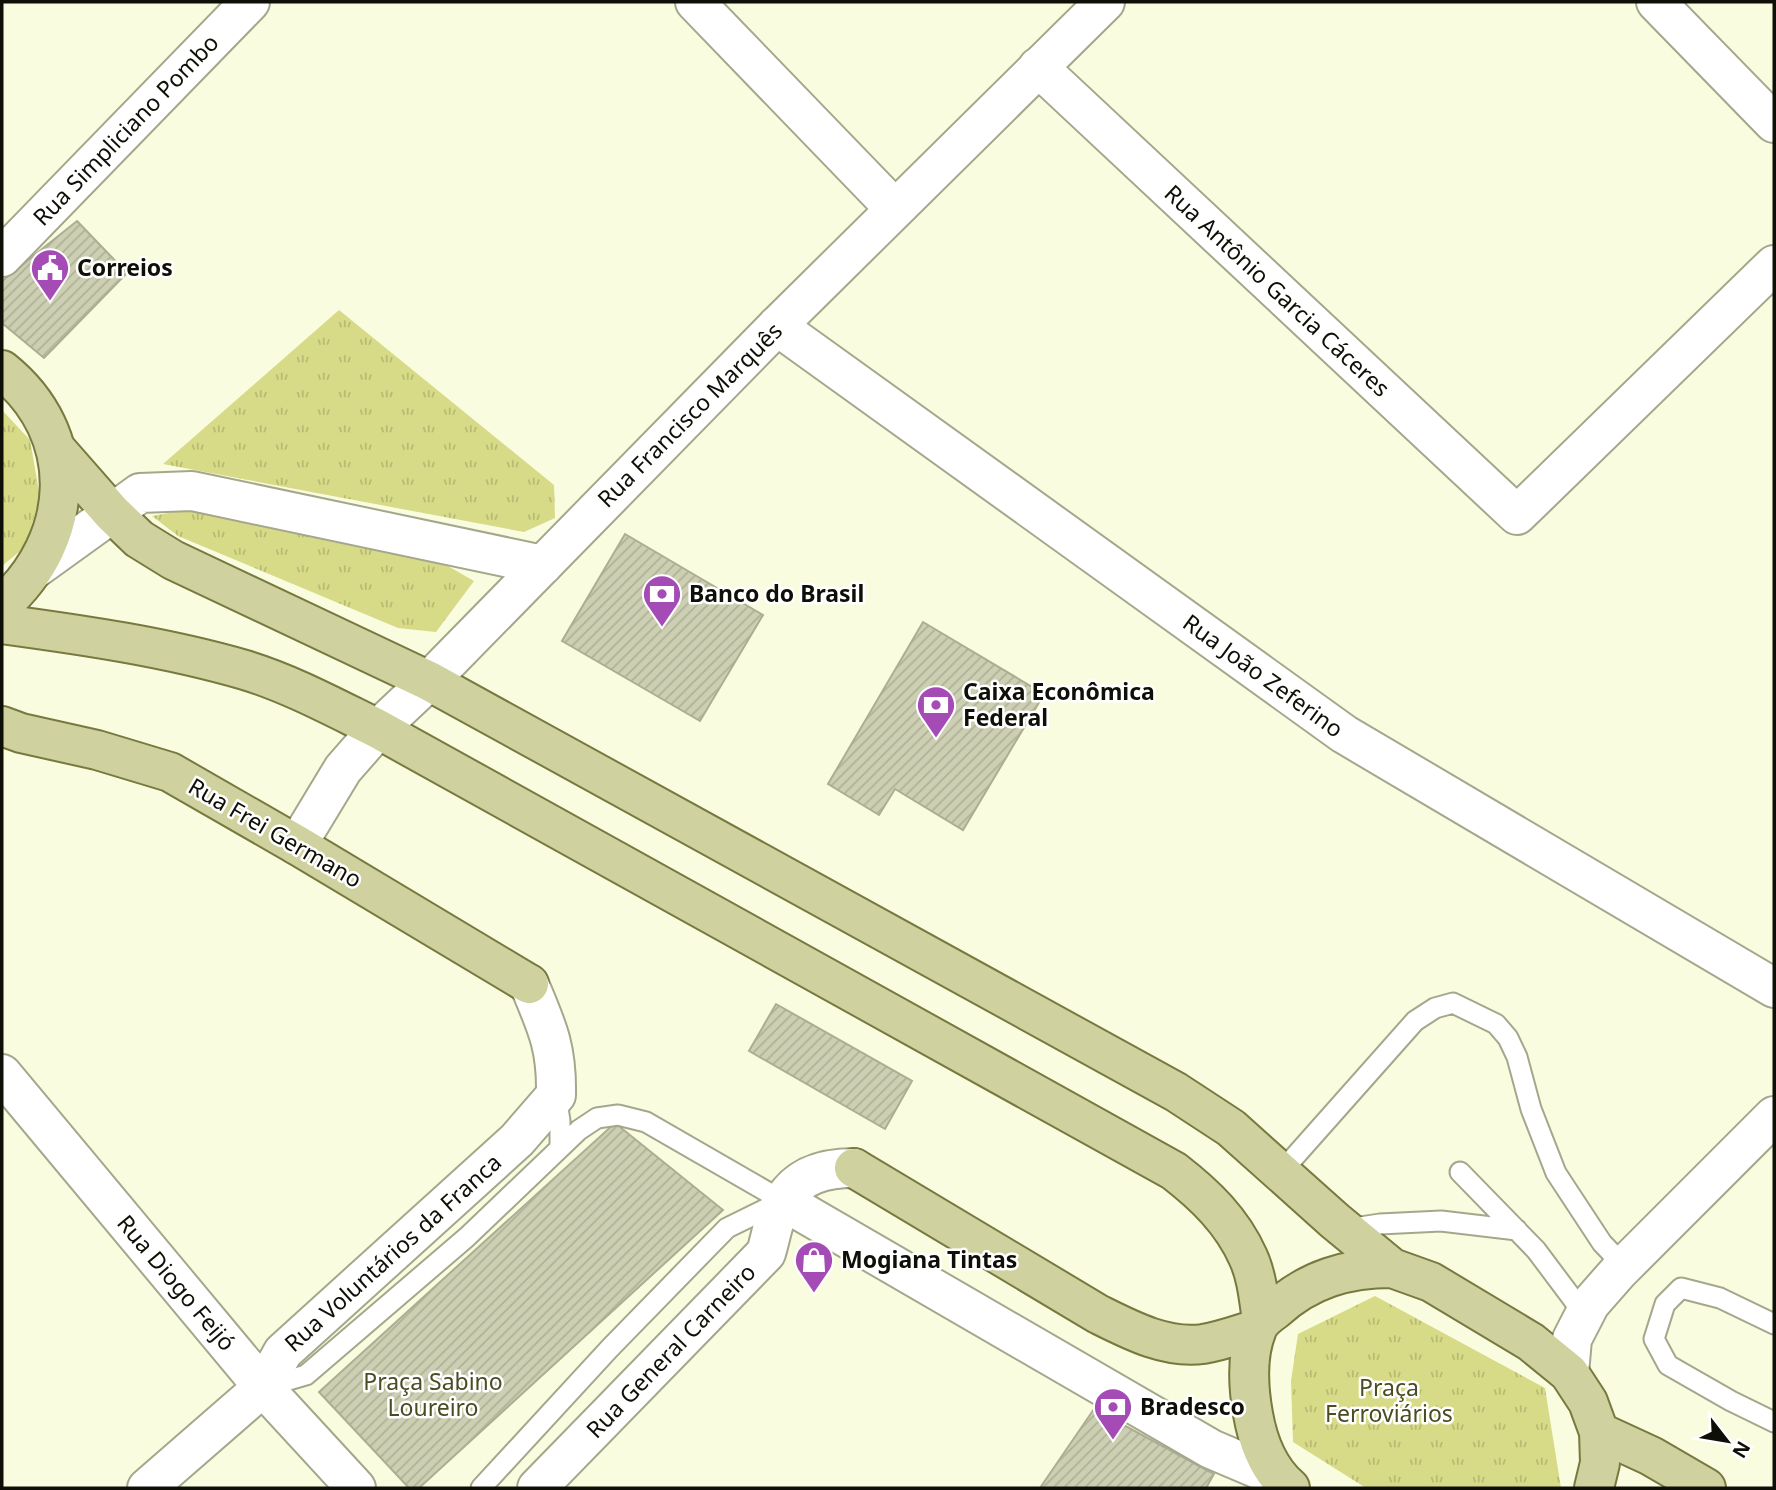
<svg xmlns="http://www.w3.org/2000/svg" width="1776" height="1490" viewBox="0 0 1776 1490" font-family="'Noto Sans',sans-serif">
	<style>
		.park { fill: url(#park-tufts) }
		.building { fill: url(#building-hatch); stroke: #acae92; stroke-width: 2 }
		.lines { fill: none; stroke-linecap: round; stroke-linejoin: round }
		.lane-casing { stroke: #a5a78c; stroke-width: 23 }
		.street-casing { stroke: #a5a78c; stroke-width: 42 }
		.secondary-casing { stroke: #a5a78c; stroke-width: 42 }
		.primary-casing { stroke: #77793f; stroke-width: 42 }
		.lane { stroke: #fff; stroke-width: 19 }
		.street { stroke: #fff; stroke-width: 38 }
		.secondary { stroke: #fff; stroke-width: 38 }
		.primary { stroke: #cfd19e; stroke-width: 38 }
		.labels { text-anchor: middle; stroke-width: 5; stroke-linejoin: round; paint-order: stroke }
		.street-label { font-size: 23px; fill: #0e0f06; stroke: #fff }
		.poi-label { font-size: 23px; font-weight: bold; fill: #0e0f06; stroke: #fff; text-anchor: start }
		.park-label { font-size: 23px; fill: #4a4c21; stroke: #fff }
	</style>
	<defs>
		<pattern id="park-tufts" width="24" height="20" patternUnits="userSpaceOnUse" patternTransform="scale(1.75)"><rect width="24" height="20" fill="#d7da86"/><path d="M3 7l-1-3M5 7V3M7 7l1-3M15 17l-1-3M17 17v-4M19 17l1-3" fill="none" stroke="#b7ba72"/></pattern>
		<pattern id="building-hatch" width="6" height="6" patternUnits="userSpaceOnUse" patternTransform="scale(1.75)"><rect width="6" height="6" fill="#cdcfb3"/><path d="M-1 1l2-2M0 6l6-6M5 7l2-2" fill="none" stroke="#afb198"/></pattern>
	</defs>
	<rect width="100%" height="100%" fill="#fafcdf"/>
	<!-- park -->
	<path class="park" d="M 339,310 L 554,485 L 555,518 L 524,532 L 163,464 Z
		M 2,410 L 30,440 L 40,497 L 25,547 L 2,566 Z
		M 191,509 L 439,561 L 474,581 L 436,632 L 398,628 L 178,536 L 152,516 Z
		M 1375,1296 L 1545,1388 L 1561,1488 L 1366,1488 L 1293,1442 L 1291,1381 L 1298,1334 Z"/>
	<!-- building -->
	<path class="building" d="M 77,221 L 127,273 L 44,358 L 2,323 L 2,281 Z
		M 625,534 L 763,615 L 700,721 L 562,641 Z
		M 923,622 L 1044,694 L 963,830 L 895,789 L 879,815 L 828,784 Z
		M 776,1004 L 912,1081 L 885,1129 L 749,1051 Z
		M 615,1123 L 723,1210 L 419,1488 L 409,1488 L 319,1392 Z
		M 1094,1409 L 1214,1474 L 1206,1488 L 1040,1488 Z"/>
	<g class="lines">
		<!-- lane casing -->
		<g class="lane-casing">
			<path id="lane" d="M 556,1095 L 560,1121 L 560,1148
				M 1281,1172 L 1415,1021 L 1435,1008 L 1453,1003 L 1496,1024 L 1508,1038 L 1517,1057 L 1531,1109 L 1556,1173 L 1602,1243 L 1624,1266
				M 1460,1172 L 1536,1250 L 1584,1314
				M 1347,1229 L 1380,1224 L 1441,1221 L 1517,1230
				M 1774,1324 L 1720,1298 L 1681,1288 L 1665,1304 L 1654,1339 L 1668,1365 L 1731,1401 L 1774,1422
				M 265,1387 L 306,1375 L 467,1237 L 579,1130 L 597,1118 L 618,1115 L 646,1122 L 783,1201
				M 481,1488 L 610,1348 L 727,1228 L 778,1203"/>
		</g>
		<!-- street casing -->
		<g class="street-casing">
			<path id="street" d="M 695,2 L 894,208
				M 1656,2 L 1774,123
				M 1038,67 L 1517,515 L 1774,265
				M 777,326 L 1344,734 L 1774,988
				M 36,568 L 140,493 L 192,491 L 543,565
				M 2,1074 L 263,1387 L 356,1488"/>
		</g>
		<!-- secondary casing -->
		<g class="secondary-casing">
			<path id="secondary" d="M 2,257 L 250,2
				M 297,845 L 343,769 L 378,729 L 429,681 L 777,326 L 1105,2
				M 783,1201 L 1211,1449 L 1277,1477
				M 1569,1373 L 1572,1339 L 1590,1304 L 1619,1271 L 1774,1116
				M 147,1488 L 263,1387 L 283,1352 L 517,1140 L 556,1095 C 557,1047 547,1027 529,984
				M 537,1488 L 766,1253 C 771,1237 774,1215 783,1201 C 799,1174 826,1168 854,1168"/>
		</g>
		<!-- primary casing -->
		<g class="primary-casing">
			<path id="primary" d="M 2,370 C 82,434 76,539 2,605
				M 55,448 L 112,513 L 139,539 L 173,560 L 429,681 L 1176,1092 L 1231,1128 L 1335,1221 L 1392,1268 L 1431,1282 L 1531,1342 L 1569,1373 L 1588,1402 L 1599,1432 L 1600,1463 L 1594,1488
				M 2,624 C 83,635 166,647 245,670 C 291,684 335,708 378,729 L 1174,1171 C 1205,1195 1232,1221 1248,1257 C 1257,1276 1259,1300 1262,1321
				M 2,726 L 21,733 L 97,750 L 170,772 L 297,845 L 529,984
				M 854,1168 L 1098,1314 C 1130,1330 1166,1349 1203,1344 C 1222,1341 1240,1334 1257,1329
				M 1599,1432 L 1651,1456 L 1706,1488
				M 1290,1488 C 1268,1469 1258,1443 1253,1414 C 1248,1386 1246,1356 1257,1329 C 1260,1321 1268,1315 1275,1310 C 1309,1279 1347,1268 1392,1268"/>
		</g>
		<!-- lane -->
		<use href="#lane" class="lane"/>
		<!-- street -->
		<use href="#street" class="street"/>
		<!-- secondary -->
		<use href="#secondary" class="secondary"/>
		<!-- primary -->
		<use href="#primary" class="primary"/>
	</g>
	<!-- icons -->
	<defs>
		<g id="civic-pin" transform="scale(2.0125)"><path d="M0 17L-7.5 6A9.5 9.5 0 1 1 7.5 6Z" fill="#a44bb6" stroke="#fff"/><path d="M-.6-6.5H3V-4.5H.6V-3L4-1V1h2V6H-6V1h2V-1L-.6-3ZM-1.2 2.5V6h2.4V2.5Z" fill="#fff"/></g>
		<g id="bank-pin" transform="scale(2.0125)"><path d="M0 17L-7.5 6A9.5 9.5 0 1 1 7.5 6Z" fill="#a44bb6" stroke="#fff"/><path d="M-6-4H6V4H-6ZM0-2.3a2.3 2.3 0 1 0 0 4.6a2.3 2.3 0 1 0 0-4.6Z" fill="#fff"/></g>
		<g id="shop-pin" transform="scale(2.0125)"><path d="M0 17L-7.5 6A9.5 9.5 0 1 1 7.5 6Z" fill="#a44bb6" stroke="#fff"/><path d="M-5-2.5h2.3a2.7 3.5 0 0 1 5.4 0H5L5.5 6h-11ZM-1.5-2.5h3a1.5 2.3 0 0 0-3 0Z" fill="#fff"/></g>
	</defs>
	<g fill-rule="evenodd">
		<use href="#civic-pin" x="50" y="268"/>
		<use href="#bank-pin" x="662" y="594"/>
		<use href="#bank-pin" x="936" y="705"/>
		<use href="#shop-pin" x="814" y="1260"/>
		<use href="#bank-pin" x="1113" y="1407"/>
	</g>
	<g class="labels">
		<!-- street labels -->
		<g class="street-label">
			<text transform="translate(126 130) rotate(-46)" y="8">Rua Simpliciano Pombo</text>
			<text transform="translate(1277 291) rotate(43)" y="8">Rua Antônio Garcia Cáceres</text>
			<text transform="translate(690 415) rotate(-45)" y="8">Rua Francisco Marquês</text>
			<text transform="translate(1263 676) rotate(36)" y="8">Rua João Zeferino</text>
			<text transform="translate(275 833) rotate(30)" y="8">Rua Frei Germano</text>
			<text transform="translate(393 1253) rotate(-42)" y="8">Rua Voluntários da Franca</text>
			<text transform="translate(176 1283) rotate(50)" y="8">Rua Diogo Feijó</text>
			<text transform="translate(671 1351) rotate(-46)" y="8">Rua General Carneiro</text>
		</g>
		<!-- poi labels -->
		<g class="poi-label">
			<text x="77" y="276">Correios</text>
			<text x="689" y="602">Banco do Brasil</text>
			<text x="963" y="700">Caixa Econômica<tspan x="963" dy="26">Federal</tspan></text>
			<text x="841" y="1268">Mogiana Tintas</text>
			<text x="1140" y="1415">Bradesco</text>
		</g>
		<!-- park labels -->
		<g class="park-label">
			<text x="433" y="1390">Praça Sabino<tspan x="433" dy="26">Loureiro</tspan></text>
			<text x="1389" y="1396">Praça<tspan x="1389" dy="26">Ferroviários</tspan></text>
		</g>
	</g>
	<!-- border -->
	<rect width="1776" height="1490" fill="none" stroke="#0e0f06" stroke-width="7"/>
	<!-- north arrow -->
	<g transform="translate(1727 1441) rotate(121)" stroke="#ffffff" stroke-width="5" paint-order="stroke">
	<path d="M0-5L12 26L0 18L-12 26Z" fill="#0e0f06"/>
	<text y="-10" font-size="19" font-weight="bold" text-anchor="middle" fill="#0e0f06">N</text>
	</g>
</svg>
